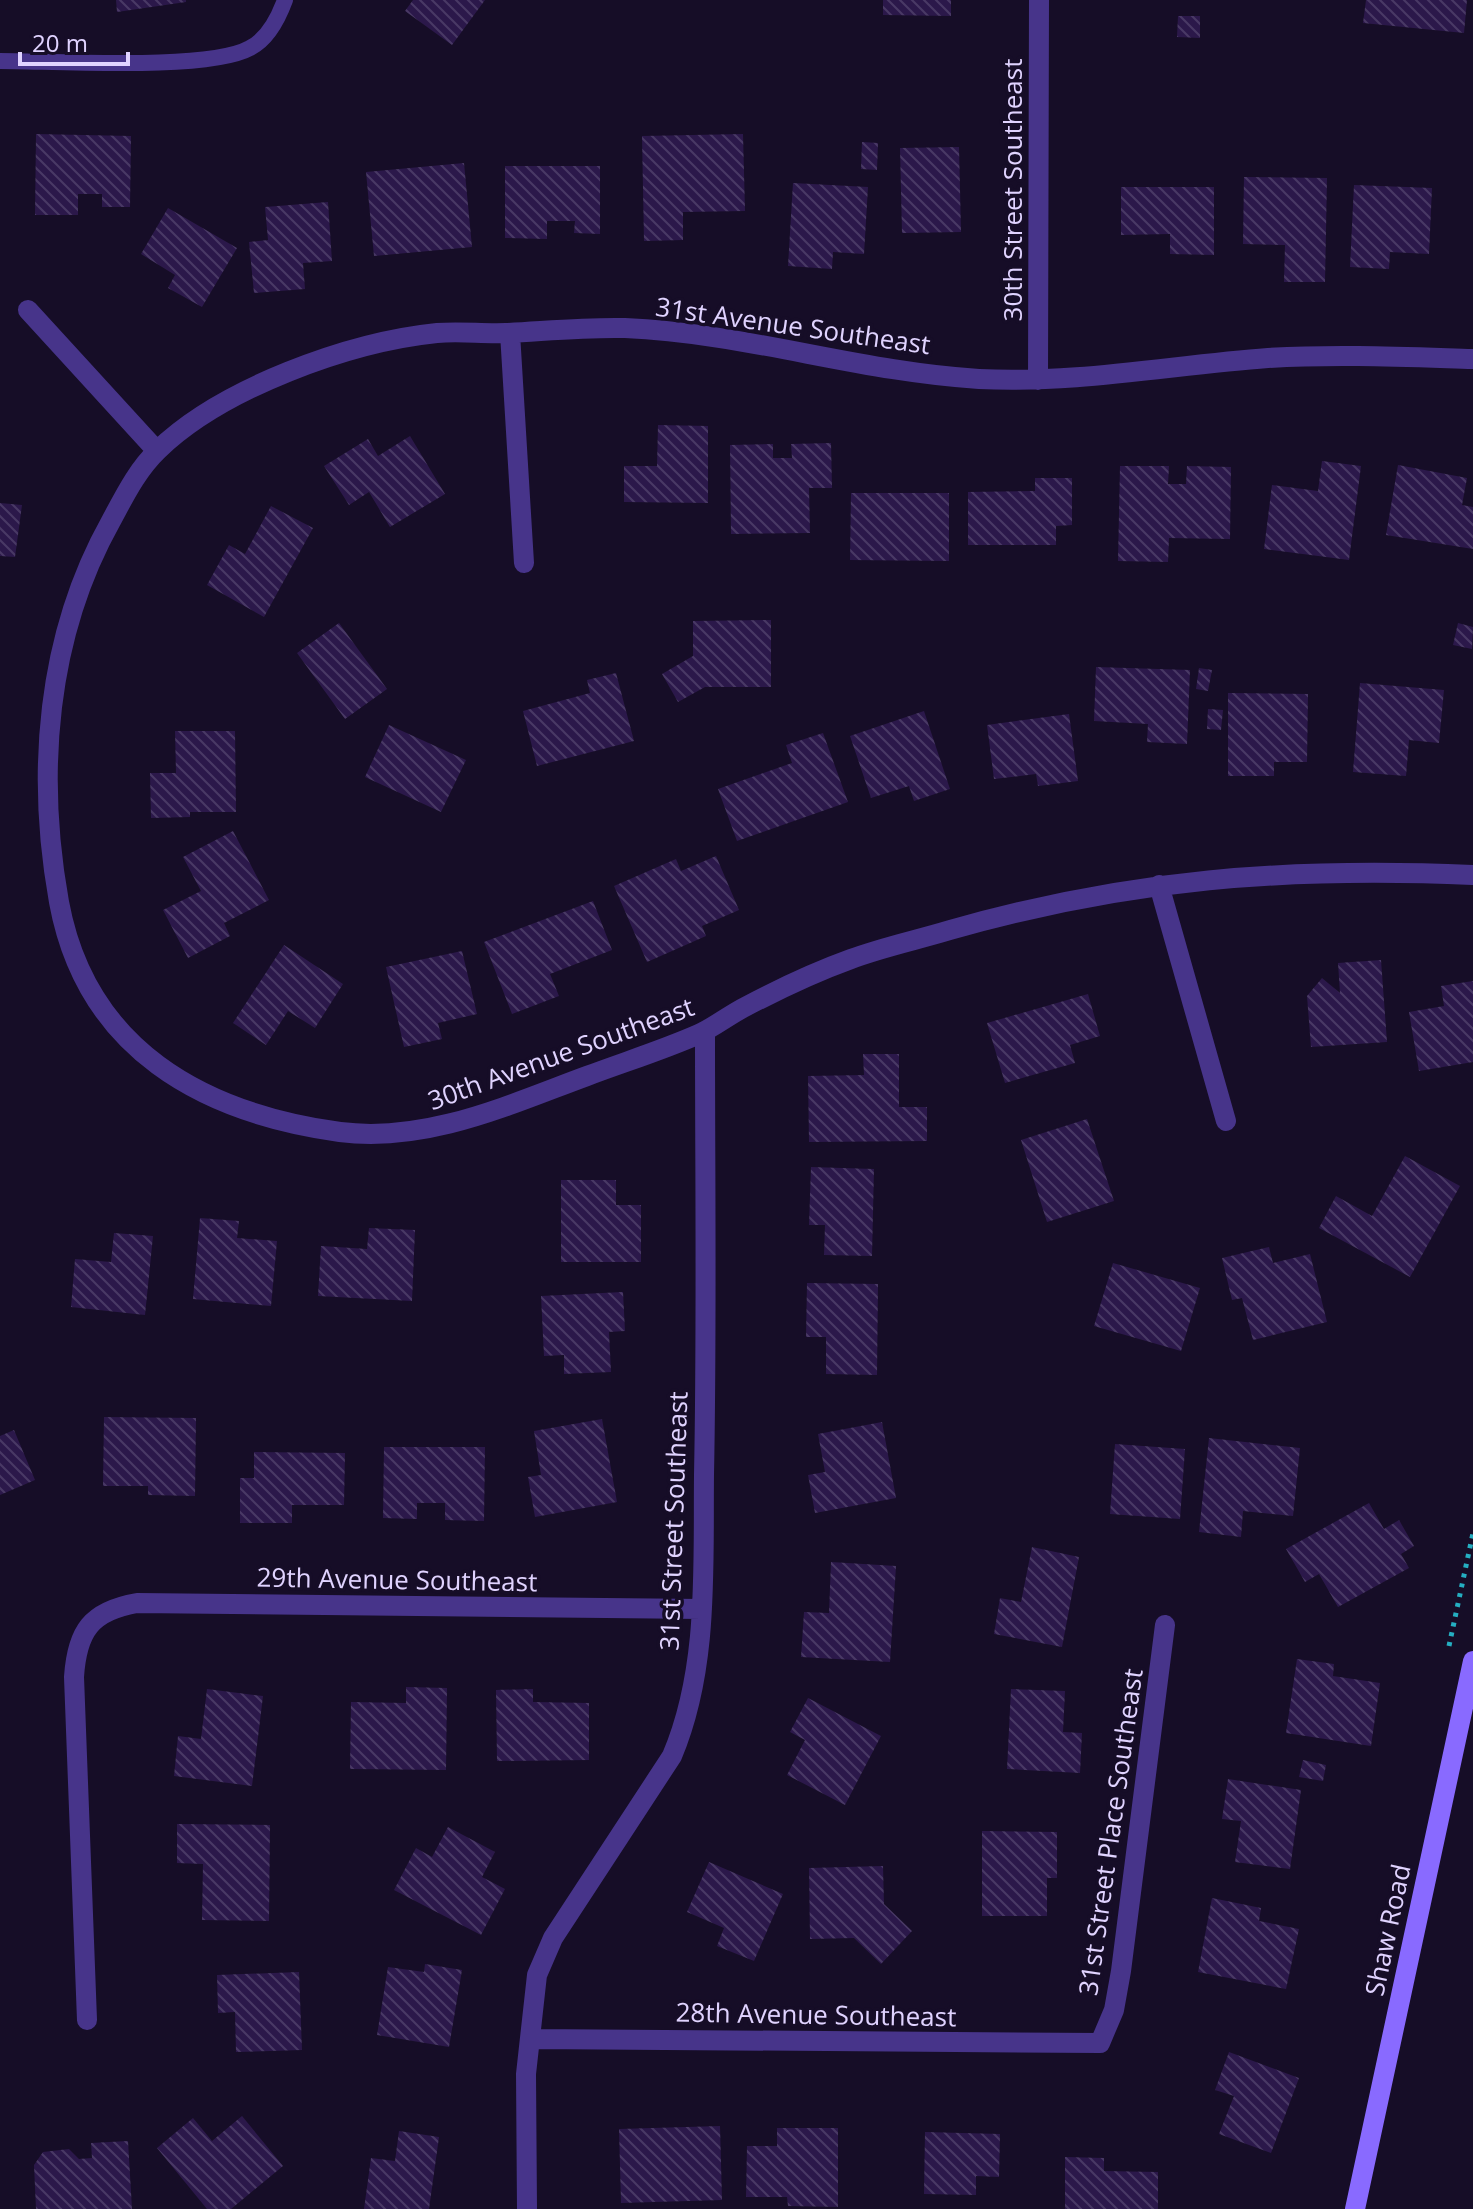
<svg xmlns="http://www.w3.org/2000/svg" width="1473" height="2209" viewBox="0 0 1473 2209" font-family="'Open Sans',sans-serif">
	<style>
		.building { fill: url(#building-back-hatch) }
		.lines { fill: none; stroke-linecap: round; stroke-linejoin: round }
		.path { stroke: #25aec1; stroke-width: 5; stroke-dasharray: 4 6; stroke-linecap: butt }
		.lane { stroke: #47348a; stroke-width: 16 }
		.street { stroke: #47348a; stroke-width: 20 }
		.secondary { stroke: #896aff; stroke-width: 20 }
		.labels { text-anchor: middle; stroke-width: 7; stroke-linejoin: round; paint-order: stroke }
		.street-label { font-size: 26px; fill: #e0d3ff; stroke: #160d27 }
	</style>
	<defs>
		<pattern id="building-back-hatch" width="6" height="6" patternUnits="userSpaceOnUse" patternTransform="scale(2)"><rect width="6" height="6" fill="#2b184a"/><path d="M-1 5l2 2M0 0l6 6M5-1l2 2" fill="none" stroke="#493965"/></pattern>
	</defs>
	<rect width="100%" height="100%" fill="#160d27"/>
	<!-- building -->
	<path class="building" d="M 116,0 L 186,0 L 186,2 L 117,12 Z
		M 413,0 L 485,0 L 452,45 L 405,11 Z
		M 883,0 L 951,0 L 951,16 L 883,15 Z
		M 1366,0 L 1467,0 L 1464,33 L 1363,23 Z
		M 1178,16 L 1200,16 L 1200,38 L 1177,37 Z
		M 36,134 L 131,136 L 130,207 L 102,207 L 102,194 L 78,194 L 78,215 L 35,215 Z
		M 743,134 L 745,211 L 683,212 L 683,240 L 644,241 L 642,136 Z
		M 862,142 L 878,143 L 877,170 L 861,169 Z
		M 959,147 L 961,232 L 902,233 L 900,148 Z
		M 464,163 L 472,247 L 374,256 L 366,172 Z
		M 505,166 L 600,166 L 600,234 L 574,233 L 575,221 L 547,221 L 547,239 L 505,238 Z
		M 1244,177 L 1327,178 L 1325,282 L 1284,282 L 1285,245 L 1243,244 Z
		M 793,183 L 868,187 L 864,254 L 833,252 L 832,269 L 788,266 Z
		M 1354,185 L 1432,188 L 1429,254 L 1390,252 L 1389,269 L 1350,267 Z
		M 1121,187 L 1214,187 L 1214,255 L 1170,254 L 1170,234 L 1121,235 Z
		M 328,202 L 332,261 L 303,263 L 305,289 L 254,293 L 249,242 L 268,240 L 265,207 Z
		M 168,208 L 237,248 L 202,307 L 168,288 L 175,275 L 141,254 Z
		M 658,425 L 708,426 L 708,503 L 624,502 L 624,466 L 657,466 Z
		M 410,436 L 445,494 L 390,527 L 369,492 L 349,505 L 324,466 L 368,439 L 378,456 Z
		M 831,443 L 832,488 L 809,488 L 810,533 L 731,534 L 730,445 L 773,444 L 773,458 L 792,458 L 791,444 Z
		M 1322,461 L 1361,466 L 1349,560 L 1264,549 L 1272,485 L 1318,491 Z
		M 1398,465 L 1467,478 L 1462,505 L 1473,507 L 1473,549 L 1386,535 Z
		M 1120,466 L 1169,466 L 1168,484 L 1186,484 L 1187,466 L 1231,467 L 1230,539 L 1169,538 L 1168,562 L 1118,561 Z
		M 1035,478 L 1072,478 L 1072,525 L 1056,526 L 1056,545 L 968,545 L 968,492 L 1035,491 Z
		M 851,493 L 949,493 L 949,561 L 850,560 Z
		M 0,503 L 22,505 L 15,557 L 0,556 Z
		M 271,506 L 313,528 L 264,617 L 207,585 L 229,545 L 245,554 Z
		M 771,620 L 771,687 L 705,687 L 678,702 L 662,674 L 693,656 L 693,621 Z
		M 339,623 L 387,689 L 345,719 L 297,653 Z
		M 1458,623 L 1473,627 L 1472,649 L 1453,645 Z
		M 1096,667 L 1190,670 L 1187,744 L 1147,742 L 1148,724 L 1094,721 Z
		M 1199,668 L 1212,670 L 1208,691 L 1196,689 Z
		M 616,673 L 634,741 L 537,766 L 523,711 L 590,693 L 587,680 Z
		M 1360,683 L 1444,690 L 1439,743 L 1409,740 L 1406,776 L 1353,772 Z
		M 1228,693 L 1308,694 L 1307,762 L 1274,762 L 1274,776 L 1228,776 Z
		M 1208,709 L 1223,710 L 1221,730 L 1207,729 Z
		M 924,711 L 950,789 L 914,801 L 909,786 L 871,798 L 850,736 Z
		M 1069,714 L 1078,781 L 1038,786 L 1036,774 L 994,779 L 987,725 Z
		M 389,725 L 466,760 L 441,812 L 365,777 Z
		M 175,731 L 235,731 L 236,812 L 190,812 L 190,817 L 151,818 L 150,773 L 176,773 Z
		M 823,733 L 848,802 L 737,841 L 718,789 L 792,763 L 786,745 Z
		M 233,831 L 269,900 L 224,923 L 230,936 L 188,958 L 163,910 L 201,891 L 183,857 Z
		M 716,856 L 739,910 L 702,926 L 706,936 L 647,962 L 614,886 L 676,859 L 681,871 Z
		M 593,901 L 612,950 L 550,974 L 559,996 L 512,1014 L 484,942 Z
		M 284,945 L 343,984 L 315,1028 L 288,1011 L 266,1045 L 233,1023 Z
		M 462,951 L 477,1014 L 438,1023 L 442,1039 L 404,1047 L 386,967 Z
		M 1381,960 L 1387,1042 L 1311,1047 L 1307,996 L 1322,978 L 1340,993 L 1338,963 Z
		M 1473,981 L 1473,1062 L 1419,1071 L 1409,1012 L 1444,1006 L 1441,986 Z
		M 1088,994 L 1100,1036 L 1070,1045 L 1075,1063 L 1005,1083 L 987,1023 Z
		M 863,1054 L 899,1054 L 899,1107 L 927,1107 L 927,1141 L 809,1142 L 808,1076 L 864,1075 Z
		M 1087,1119 L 1114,1201 L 1047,1222 L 1021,1140 Z
		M 1405,1156 L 1460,1186 L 1410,1277 L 1319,1228 L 1336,1196 L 1372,1216 Z
		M 811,1167 L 874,1169 L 872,1256 L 824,1255 L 825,1225 L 809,1225 Z
		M 561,1180 L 616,1180 L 616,1205 L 641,1205 L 641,1262 L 561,1262 Z
		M 200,1218 L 239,1221 L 237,1238 L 277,1241 L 271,1306 L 193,1299 Z
		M 369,1228 L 415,1230 L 412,1301 L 318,1296 L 321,1246 L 367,1249 Z
		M 114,1233 L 153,1236 L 145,1315 L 71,1307 L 75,1259 L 111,1262 Z
		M 1269,1247 L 1273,1263 L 1310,1254 L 1327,1322 L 1253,1340 L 1242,1298 L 1232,1300 L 1222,1258 Z
		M 1113,1263 L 1200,1288 L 1181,1351 L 1094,1326 Z
		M 807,1283 L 878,1284 L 877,1375 L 826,1374 L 826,1337 L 806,1337 Z
		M 623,1292 L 625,1331 L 609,1332 L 611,1372 L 564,1374 L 564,1355 L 544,1356 L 541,1296 Z
		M 104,1417 L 196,1418 L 195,1496 L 148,1495 L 148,1486 L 103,1486 Z
		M 602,1419 L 617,1502 L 535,1517 L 528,1477 L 541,1475 L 534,1431 Z
		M 882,1422 L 896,1498 L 815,1513 L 808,1475 L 825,1472 L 818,1434 Z
		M 14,1430 L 35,1480 L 0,1495 L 0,1436 Z
		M 1209,1438 L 1300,1448 L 1293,1516 L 1243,1511 L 1241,1537 L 1199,1532 Z
		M 1115,1444 L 1185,1449 L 1180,1519 L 1110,1514 Z
		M 384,1447 L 485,1447 L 484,1521 L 445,1520 L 445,1503 L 417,1503 L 417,1519 L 383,1518 Z
		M 254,1452 L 345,1453 L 344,1505 L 292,1505 L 292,1523 L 240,1523 L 240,1478 L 254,1478 Z
		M 1369,1503 L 1384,1529 L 1399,1520 L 1414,1546 L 1401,1554 L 1409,1568 L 1338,1607 L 1319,1574 L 1305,1582 L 1286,1549 Z
		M 1032,1547 L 1079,1557 L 1062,1647 L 994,1634 L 1000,1598 L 1021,1602 Z
		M 831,1562 L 896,1566 L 890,1662 L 801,1657 L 804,1612 L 829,1613 Z
		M 1297,1659 L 1334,1664 L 1333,1676 L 1380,1683 L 1371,1746 L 1286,1733 Z
		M 406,1687 L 447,1688 L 446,1770 L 350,1769 L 351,1702 L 406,1703 Z
		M 207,1689 L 263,1696 L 252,1786 L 174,1776 L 178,1736 L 201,1739 Z
		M 533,1689 L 533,1702 L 589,1703 L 589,1760 L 497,1761 L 496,1690 Z
		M 1011,1689 L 1065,1691 L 1063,1732 L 1082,1733 L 1080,1773 L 1007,1769 Z
		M 808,1698 L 881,1736 L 845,1805 L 787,1775 L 805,1740 L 790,1732 Z
		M 1303,1760 L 1326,1765 L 1323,1781 L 1299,1777 Z
		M 1228,1779 L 1301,1790 L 1290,1869 L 1235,1862 L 1241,1821 L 1222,1819 Z
		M 177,1824 L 270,1825 L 269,1921 L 202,1920 L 203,1864 L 177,1863 Z
		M 448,1827 L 495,1852 L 482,1877 L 505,1889 L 481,1935 L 394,1890 L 416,1848 L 432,1857 Z
		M 982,1831 L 1057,1832 L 1057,1878 L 1047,1878 L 1047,1916 L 982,1916 Z
		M 709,1862 L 783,1894 L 754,1961 L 717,1946 L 724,1928 L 687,1912 Z
		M 883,1866 L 884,1904 L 912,1931 L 881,1964 L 854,1938 L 810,1939 L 809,1868 Z
		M 1212,1898 L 1261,1908 L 1259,1921 L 1299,1929 L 1286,1989 L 1198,1972 Z
		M 425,1964 L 462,1970 L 449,2047 L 377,2035 L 388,1967 L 424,1972 Z
		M 299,1972 L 302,2050 L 236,2052 L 235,2012 L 218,2013 L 217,1975 Z
		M 1229,2052 L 1299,2078 L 1271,2153 L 1219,2134 L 1234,2096 L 1215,2090 Z
		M 242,2116 L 283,2166 L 231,2209 L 207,2209 L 157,2148 L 193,2118 L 212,2141 Z
		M 720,2126 L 722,2200 L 621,2203 L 619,2129 Z
		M 777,2128 L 838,2128 L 838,2207 L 788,2206 L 787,2197 L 746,2197 L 747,2146 L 777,2146 Z
		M 399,2131 L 439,2137 L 429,2209 L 364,2209 L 371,2158 L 395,2161 Z
		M 925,2132 L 1000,2134 L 999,2177 L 976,2176 L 976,2195 L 924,2194 Z
		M 128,2141 L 132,2209 L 36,2209 L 34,2165 L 43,2152 L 69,2149 L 79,2159 L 92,2158 L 91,2143 Z
		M 1065,2157 L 1104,2158 L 1104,2171 L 1158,2172 L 1158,2209 L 1065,2209 Z"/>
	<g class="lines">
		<!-- path -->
		<path class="path" d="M 1449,1646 L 1473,1533"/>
		<!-- lane -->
		<path class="lane" d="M 0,61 C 54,61 209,71 250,48 C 268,39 278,19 285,0"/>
		<!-- street -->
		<path class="street" d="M 28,310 L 157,451
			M 510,333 L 524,563
			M 1473,359 C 1405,357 1337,354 1268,358 C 1172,365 1077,384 979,379 C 860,372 745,333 625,328 C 585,327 546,331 506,333 C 483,334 460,331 437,333 C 349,342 222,388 158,450 C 137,470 124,497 111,521 C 46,637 36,774 59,902 C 86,1049 202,1113 340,1132 C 427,1143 508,1105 587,1076 C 624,1062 663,1050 699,1034 C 714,1027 728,1016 743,1008 C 777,990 815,972 851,959 C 883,947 917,940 950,930 C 1129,879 1287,867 1473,875
			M 1038,380 L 1039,0
			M 1159,885 L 1226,1121
			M 87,2020 L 74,1677 C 77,1631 91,1611 137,1603 L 702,1609
			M 532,2039 L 1100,2043 L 1114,2010 L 1121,1971 L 1165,1625
			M 527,2209 L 526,2074 L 537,1975 L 553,1938 L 672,1756 C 709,1669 703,1568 704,1475 C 707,1327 705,1180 705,1032"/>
		<!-- secondary -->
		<path class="secondary" d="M 1355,2209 L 1473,1661"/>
	</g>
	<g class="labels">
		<!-- street labels -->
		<g class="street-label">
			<text transform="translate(1013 190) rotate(-90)" y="9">30th Street Southeast</text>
			<text transform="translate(793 326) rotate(8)" y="9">31st Avenue Southeast</text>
			<text transform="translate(561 1054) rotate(-20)" y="9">30th Avenue Southeast</text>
			<text transform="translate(674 1521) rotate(-88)" y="9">31st Street Southeast</text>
			<text transform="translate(397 1580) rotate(1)" y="9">29th Avenue Southeast</text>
			<text transform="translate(1111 1832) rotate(-82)" y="9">31st Street Place Southeast</text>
			<text transform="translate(1388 1930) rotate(-78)" y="9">Shaw Road</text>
			<text transform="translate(816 2015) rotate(1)" y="9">28th Avenue Southeast</text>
		</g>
	</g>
	<!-- scale -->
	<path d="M20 52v12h108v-12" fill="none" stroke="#e0d3ff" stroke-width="4"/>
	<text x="32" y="52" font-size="24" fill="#e0d3ff" stroke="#160d27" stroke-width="6" paint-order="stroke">20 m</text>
</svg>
